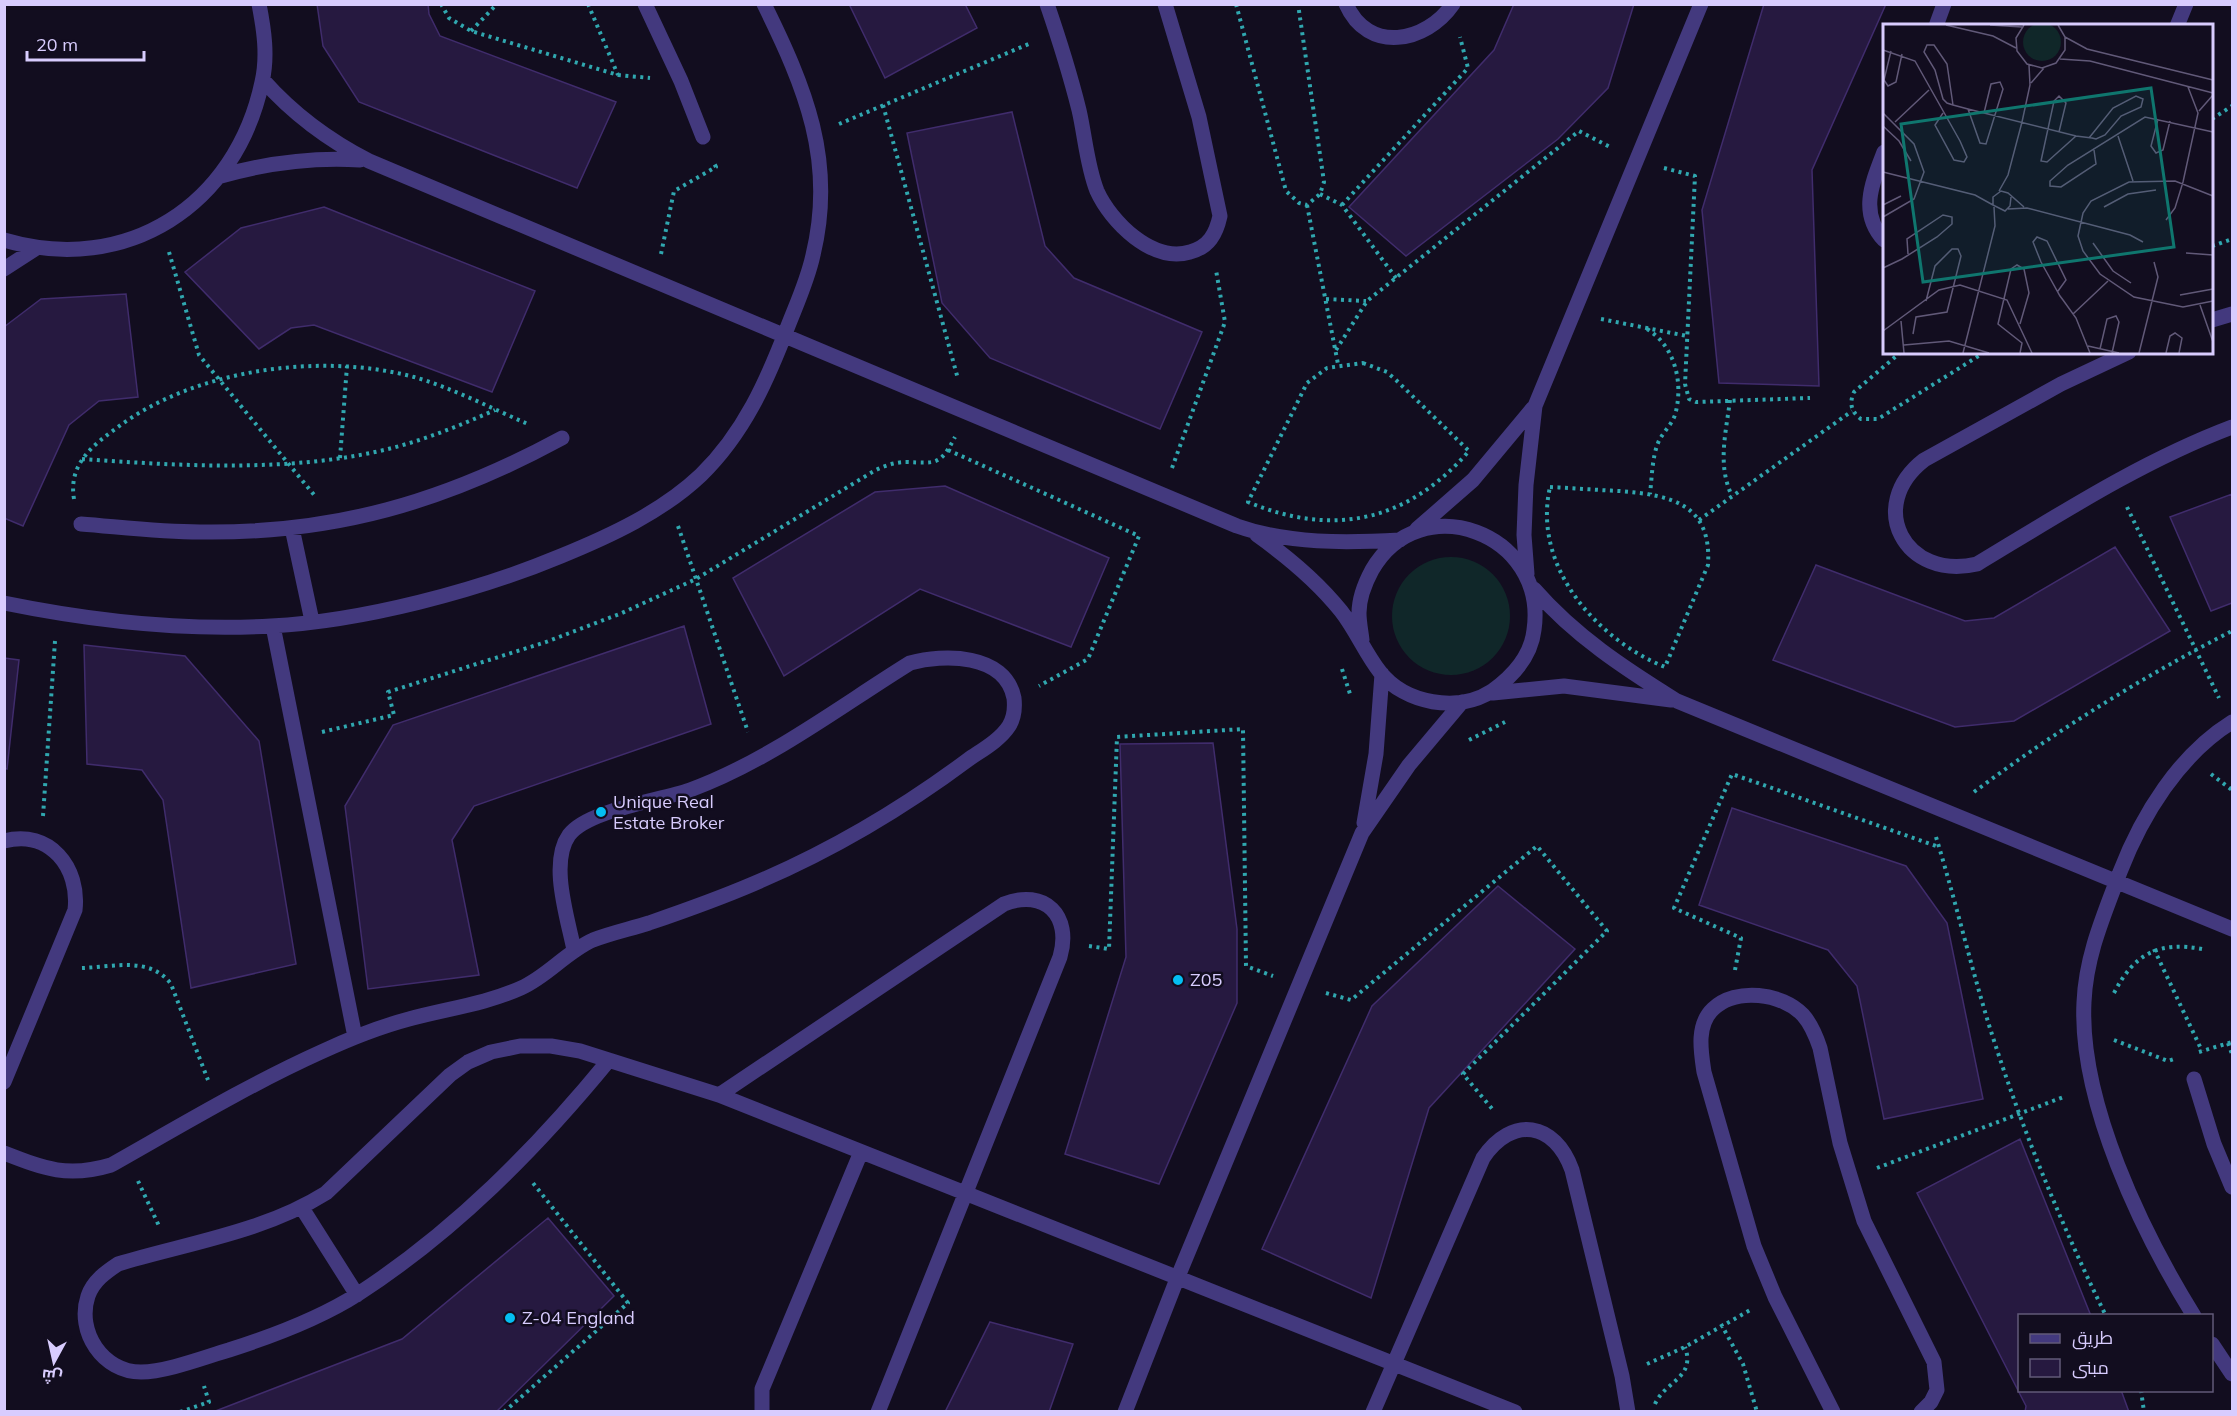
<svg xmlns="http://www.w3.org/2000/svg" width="2237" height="1416" viewBox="0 0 2237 1416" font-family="Mulish,Cairo,sans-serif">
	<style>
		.green { fill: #102729 }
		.building { fill: #261940; stroke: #402c6c; stroke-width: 1.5 }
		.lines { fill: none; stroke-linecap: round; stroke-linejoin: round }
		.path { stroke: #30a7af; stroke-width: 4; stroke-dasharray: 3 4.5; stroke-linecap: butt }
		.minor { stroke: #43397e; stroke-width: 15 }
		.poi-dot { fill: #04bef2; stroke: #120d1f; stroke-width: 2 }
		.labels { text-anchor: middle; stroke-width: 5; stroke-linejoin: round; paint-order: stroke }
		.poi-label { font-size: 18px; fill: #d8ccfe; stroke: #120d1f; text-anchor: start }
		.inset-road { fill: none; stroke: #615978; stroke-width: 1.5 }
		.view { fill: #0f766e; fill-opacity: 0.15; stroke: #0f766e; stroke-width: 3 }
		.inset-edge { fill: none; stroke: #d8ccfe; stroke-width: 3 }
	</style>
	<rect width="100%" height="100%" fill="#120d1f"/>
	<!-- green -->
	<path class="green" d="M1392 616a59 59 0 1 1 118 0a59 59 0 1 1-118 0Z"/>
	<!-- building -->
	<path class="building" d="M 317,4 L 428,4 L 429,14 L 440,36 L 616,102 L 577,188 L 359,102 L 323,46 Z
		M 849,4 L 965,4 L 977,28 L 885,78 Z
		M 1514,4 L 1634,4 L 1608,88 L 1558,139 L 1406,256 L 1349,207 L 1494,50 Z
		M 1764,4 L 1886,4 L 1812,170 L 1819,386 L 1719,383 L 1702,210 Z
		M 1012,112 L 1045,246 L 1074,278 L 1202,332 L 1160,429 L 990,358 L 942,303 L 907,133 Z
		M 324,207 L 535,291 L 492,392 L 314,325 L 291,328 L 259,349 L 185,272 L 241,228 Z
		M 126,294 L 138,397 L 99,401 L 69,425 L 23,526 L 4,518 L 4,327 L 41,299 Z
		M 945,486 L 1109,558 L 1071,647 L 920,589 L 784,676 L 733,578 L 875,492 Z
		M 2232,494 L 2232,603 L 2211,611 L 2170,517 Z
		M 2115,547 L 2170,631 L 2014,721 L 1955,727 L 1773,660 L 1816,565 L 1965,621 L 1994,618 Z
		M 684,626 L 711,724 L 474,806 L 452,840 L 479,975 L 368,989 L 345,806 L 393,725 Z
		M 84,645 L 185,656 L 259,741 L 296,964 L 191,988 L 163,800 L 142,770 L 87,764 Z
		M 4,658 L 19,660 L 7,769 L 4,768 Z
		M 1213,743 L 1237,929 L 1237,1003 L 1159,1184 L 1065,1154 L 1126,957 L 1120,744 Z
		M 1732,808 L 1906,866 L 1947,923 L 1983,1099 L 1884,1119 L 1857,986 L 1828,950 L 1699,905 Z
		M 1498,886 L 1575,949 L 1429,1108 L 1371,1298 L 1262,1249 L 1372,1006 Z
		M 2020,1139 L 2091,1316 L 2020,1316 L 2020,1390 L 2121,1390 L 2129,1412 L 2025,1412 L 2026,1406 L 1917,1193 Z
		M 548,1218 L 614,1296 L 496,1412 L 213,1412 L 402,1339 Z
		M 990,1322 L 1073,1344 L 1049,1412 L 945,1412 Z"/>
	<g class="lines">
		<!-- path -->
		<path class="path" d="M 441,4 L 449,18 L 471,31 L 618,75 L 650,78
			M 588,4 L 618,75
			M 1236,4 L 1286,191 L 1299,203 L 1307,205 L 1320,194 L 1324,182 L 1298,4
			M 471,31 L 497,4
			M 883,105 L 958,379
			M 2212,119 L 2232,106
			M 839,124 L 1031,43
			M 1664,168 L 1695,176 L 1685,384 L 1689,399 L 1696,402 L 1810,398
			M 1320,194 L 1342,205 L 1396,278
			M 1307,205 L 1338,364
			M 1342,205 L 1468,68 L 1460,37
			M 2212,246 L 2232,239
			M 169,252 L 199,355 L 315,496
			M 661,254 L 674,191 L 716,167 L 713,161
			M 1326,299 L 1366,301
			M 1601,319 L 1687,336
			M 1647,329 C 1675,346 1684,383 1675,415 C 1671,426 1662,433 1658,443 C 1652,458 1652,477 1650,494
			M 1336,350 L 1367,301 L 1579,131 L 1612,148
			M 1901,352 L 1854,392 C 1849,403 1851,412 1861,419 L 1878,419 L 1985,352
			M 1363,363 L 1387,372 L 1396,380 L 1469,451 C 1408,521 1334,538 1248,502 L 1307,383 L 1327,368 Z
			M 1730,400 C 1726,433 1717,465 1732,496
			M 948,450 L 1139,536 L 1088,659 L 1039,686
			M 340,458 L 347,366
			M 82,459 C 182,466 294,473 392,448 C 427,439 461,425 495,410
			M 1172,468 L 1225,322 L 1216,270
			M 1550,487 C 1573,488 1596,490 1619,491 C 1670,495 1712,503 1708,565 L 1665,667 C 1596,639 1532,566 1550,487 Z
			M 74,499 C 68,464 93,445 118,427 C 196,369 321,352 414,377 C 450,387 493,409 528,424
			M 2127,507 L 2219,698
			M 1699,520 L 1852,411
			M 678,526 L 748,732
			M 1342,669 L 1351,697
			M 322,732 L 394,715 L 388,692 L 546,642 L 622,613 L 696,579 L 874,471 C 884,466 895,462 906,462 C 936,463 940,466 955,437
			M 1469,740 L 1505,722
			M 2211,774 L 2232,790
			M 1974,792 C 2056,731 2142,677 2232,631
			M 43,816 L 55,641
			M 1936,837 C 1955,899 1970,963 1989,1025 C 2020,1124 2060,1222 2106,1316
			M 1089,946 L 1109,949 L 1117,737 L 1243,729 L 1246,966 L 1273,976
			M 2154,949 L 2202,1051
			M 82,968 C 113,967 150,956 171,984 L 208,1080
			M 1735,970 L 1741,938 L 1674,908 L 1732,774 L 1939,847
			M 1326,993 L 1351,1000 L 1537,846 L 1607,931 L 1463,1074 L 1494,1111
			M 2114,993 C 2134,954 2158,941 2202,949
			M 2114,1040 L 2168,1061 L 2174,1059
			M 2228,1043 L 2232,1054
			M 2199,1052 L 2232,1042
			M 1877,1168 L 2066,1096
			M 138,1181 L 159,1226
			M 1721,1324 L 1743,1364 L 1757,1412
			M 1647,1364 L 1685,1347 L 1752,1309
			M 2141,1390 L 2144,1412
			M 1655,1404 C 1665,1381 1696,1378 1685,1347
			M 180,1412 L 209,1402 L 204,1386
			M 504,1412 L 628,1303 L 533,1183"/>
		<!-- minor -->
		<path class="minor" d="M 645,4 L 681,81 L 703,137
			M 1047,4 C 1059,39 1070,74 1079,110 C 1085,136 1087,166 1097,191 C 1111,222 1152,263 1190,252 C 1209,247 1216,234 1220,216 L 1199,117 L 1165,4
			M 1346,4 C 1368,54 1426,43 1453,4
			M 1936,26 L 1944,4
			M 2177,26 L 2186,4
			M 263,80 C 294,115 328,140 369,161 L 1237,526 C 1288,544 1346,543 1400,540
			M 1884,152 C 1872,183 1859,213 1884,240
			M 221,176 C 267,163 312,157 360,160
			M 4,240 C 127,276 236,205 262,82 C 268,56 264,30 259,4
			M 4,269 L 35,249
			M 2212,320 L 2232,314
			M 2129,352 L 2061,384 L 1924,460 C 1865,506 1905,581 1977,564 C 2060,514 2142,461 2232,427
			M 81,524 C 120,527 160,532 200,532 C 334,534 444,502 562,438
			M 292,528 L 312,621
			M 1417,529 L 1473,480 L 1533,408
			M 1257,535 C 1288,557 1317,581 1341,611 C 1356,630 1365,653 1380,672 C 1405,704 1458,713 1492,691 C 1513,676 1531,657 1534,630 C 1548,533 1420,486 1372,570 C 1365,583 1359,598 1359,613 C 1359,622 1361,631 1362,640
			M 1527,574 L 1524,535 L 1526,485 L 1535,406 L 1701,4
			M 1534,589 C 1575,636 1624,668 1677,701 L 2232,929
			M 4,603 C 92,621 182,631 271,626 C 363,621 477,591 561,556 C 610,536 662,512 701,475 C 744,433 767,381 788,326 C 797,303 808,279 813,255 C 836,161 805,87 764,4
			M 273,626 L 355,1037
			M 1493,693 L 1564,686 L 1671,700
			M 1364,823 L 1376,754 L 1382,674
			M 4,841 C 50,829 80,868 75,910 L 4,1082
			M 609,1060 C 536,1149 455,1231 358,1294 C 319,1319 273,1336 229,1350 C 205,1357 166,1372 141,1372 C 103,1372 76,1332 88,1296 C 93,1281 106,1272 118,1264 C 188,1243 264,1232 326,1193 L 450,1075 L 468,1062 L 491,1052 L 520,1046 L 551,1046 L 580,1051 L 719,1095 L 1515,1412
			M 2194,1079 L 2214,1144 L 2232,1187
			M 719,1095 L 1004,904 C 1045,888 1072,916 1060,957 L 878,1412
			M 4,1153 C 45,1169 68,1178 111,1165 C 180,1126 250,1084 321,1052 C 349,1039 379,1027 409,1019 C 445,1009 486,1004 521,988 C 548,976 566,952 593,940 C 611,933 630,929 649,923 C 684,911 718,899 753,884 C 829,852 902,809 969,759 C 982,750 1000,740 1009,726 C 1014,718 1015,707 1014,698 C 1005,653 943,654 910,663 C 839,707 769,761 690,790 C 658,801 588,810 569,835 C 549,863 568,919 574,950
			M 302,1208 L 357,1295
			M 2194,1316 C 2142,1232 2079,1102 2084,1002 C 2086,955 2104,915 2120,872 C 2142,815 2179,755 2232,722
			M 2212,1344 L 2232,1374
			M 762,1412 L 762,1389 L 861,1152
			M 1125,1412 L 1177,1279 L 1362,833 L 1409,765 L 1462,702
			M 1373,1412 L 1483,1158 C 1512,1115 1555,1122 1572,1170 L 1622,1376 L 1628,1412
			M 1833,1412 L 1775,1297 L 1754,1246 L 1704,1072 C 1701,1052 1696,1025 1713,1009 C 1736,987 1782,993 1803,1015 C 1811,1024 1816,1036 1820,1048 L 1840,1143 L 1864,1221 L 1934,1362 L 1937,1390 L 1931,1402 L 1921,1412"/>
	</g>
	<!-- markers -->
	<g class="poi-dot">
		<circle cx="601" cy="812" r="6"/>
		<circle cx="1178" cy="980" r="6"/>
		<circle cx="510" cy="1318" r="6"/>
	</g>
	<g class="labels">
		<!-- poi labels -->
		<g class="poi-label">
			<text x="613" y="808">Unique Real<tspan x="613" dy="21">Estate Broker</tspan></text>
			<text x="1190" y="986">Z05</text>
			<text x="522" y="1324">Z-04 England</text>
		</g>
	</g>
	<!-- overview -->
	<g transform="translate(1883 24)">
		<rect width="330" height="330" fill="#120d1f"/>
		<path d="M140 18a19 19 0 1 1 38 0a19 19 0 1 1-38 0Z" fill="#102729"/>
		<path class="inset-road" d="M 63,1 L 110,12 L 133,24M 107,1 L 139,3M 141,1 L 133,14 L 134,27 L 144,40 L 159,44 L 173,39 L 182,26 L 182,13 L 175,1M 182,13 L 204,25 L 330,56M 0,26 L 32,37 L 77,117 L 84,133 L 81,138 L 71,136 L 52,101 L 60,89M 8,27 L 1,56 L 5,62 L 13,58 L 19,30M 177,35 L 207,37 L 330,69M 148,59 L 161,44M 70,81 L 64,40 L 51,21 L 44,21 L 41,28 L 52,46 L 60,75 L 64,79 L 70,81 L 85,85 L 193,112 L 209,114 L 213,115 L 222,111 L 238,92 L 258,83 L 260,75 L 253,72 L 230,84 L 206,114M 85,85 L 97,119 L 103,120 L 120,65 L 117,58 L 108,60 L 101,89M 316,87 L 330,71M 0,89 L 31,120 L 41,148 L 31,175 L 0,193M 275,95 L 268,122 L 273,129 L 280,126 L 287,97M 12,98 L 46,66M 0,102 L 16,117 L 28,137M 176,108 L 183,79 L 176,72 L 171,77 L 158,137 L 164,138 L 193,112M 235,112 L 250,157M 211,126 L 213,140 L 178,163 L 167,162 L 167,157 L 185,141 L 262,93 L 330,108M 0,148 L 92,171 L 110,181M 116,167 L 125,151 L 139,98 L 147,61 L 146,41M 330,172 L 292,157 L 246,158 L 208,177 L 200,189 L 195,212 L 200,227 L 217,250 L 251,273 L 300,283 L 330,277M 128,173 L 127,182 L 122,187 L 110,181 L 110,173 L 118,167 L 125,169 L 141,183M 0,181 L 18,172M 221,183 L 245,170 L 273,166M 125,185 L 144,184 L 247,211 L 260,218M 283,196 L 292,184 L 300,158 L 315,89 L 305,63M 210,219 L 230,247 L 248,259M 303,229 L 330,231M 0,244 L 19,235 L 54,213 L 69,200 L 69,193 L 60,191 L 24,215 L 25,230M 175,267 L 183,256 L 164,217 L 154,213 L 150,218 L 158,238 L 163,247 L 177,272 L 180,276 L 193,294 L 207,329M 297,271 L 330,265M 317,281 L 330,318M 190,290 L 225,257M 18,297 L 21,329M 0,307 L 56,266 L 77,261 L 124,276 L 149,329M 30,310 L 33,293 L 64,288 L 78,232 L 75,225 L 69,225 L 52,242 L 43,277M 21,321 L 66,317 L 106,329M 205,322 L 236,329M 217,325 L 224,295 L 233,292 L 236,298 L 229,329M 80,329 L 112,202 L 111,183M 137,329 L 139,319 L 115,300 L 128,245 L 134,241 L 141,245 L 146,269 L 137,300M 256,329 L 275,253 L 271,238M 283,329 L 287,312 L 292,309 L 299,314 L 296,329"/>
		<path class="view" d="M 268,64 L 291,223 L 40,258 L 18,100 Z"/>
		<rect width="330" height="330" class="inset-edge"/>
	</g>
	<!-- border -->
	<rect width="2237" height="1416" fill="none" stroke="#d8ccfe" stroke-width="12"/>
	<!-- legend -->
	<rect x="2018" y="1314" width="195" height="78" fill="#120d1f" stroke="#615978" stroke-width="1.5"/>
	<rect x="2030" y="1334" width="30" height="9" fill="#43397e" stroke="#615978" stroke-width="1.5"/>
	<text x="2072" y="1344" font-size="18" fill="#d8ccfe">طريق</text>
	<rect x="2030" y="1359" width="30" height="18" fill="#261940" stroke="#615978" stroke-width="1.5"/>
	<text x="2072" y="1374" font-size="18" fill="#d8ccfe">مبنى</text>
	<!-- north arrow -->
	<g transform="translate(54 1362) rotate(188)" stroke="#120d1f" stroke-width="4.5" paint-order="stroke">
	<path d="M0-4.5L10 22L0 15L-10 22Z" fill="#d8ccfe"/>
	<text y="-9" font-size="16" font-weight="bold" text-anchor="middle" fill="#d8ccfe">ش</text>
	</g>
	<!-- scale -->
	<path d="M27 51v9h117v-9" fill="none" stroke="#d8ccfe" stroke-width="3"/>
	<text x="36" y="51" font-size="18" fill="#d8ccfe" stroke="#120d1f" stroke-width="4.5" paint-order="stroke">20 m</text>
</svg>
